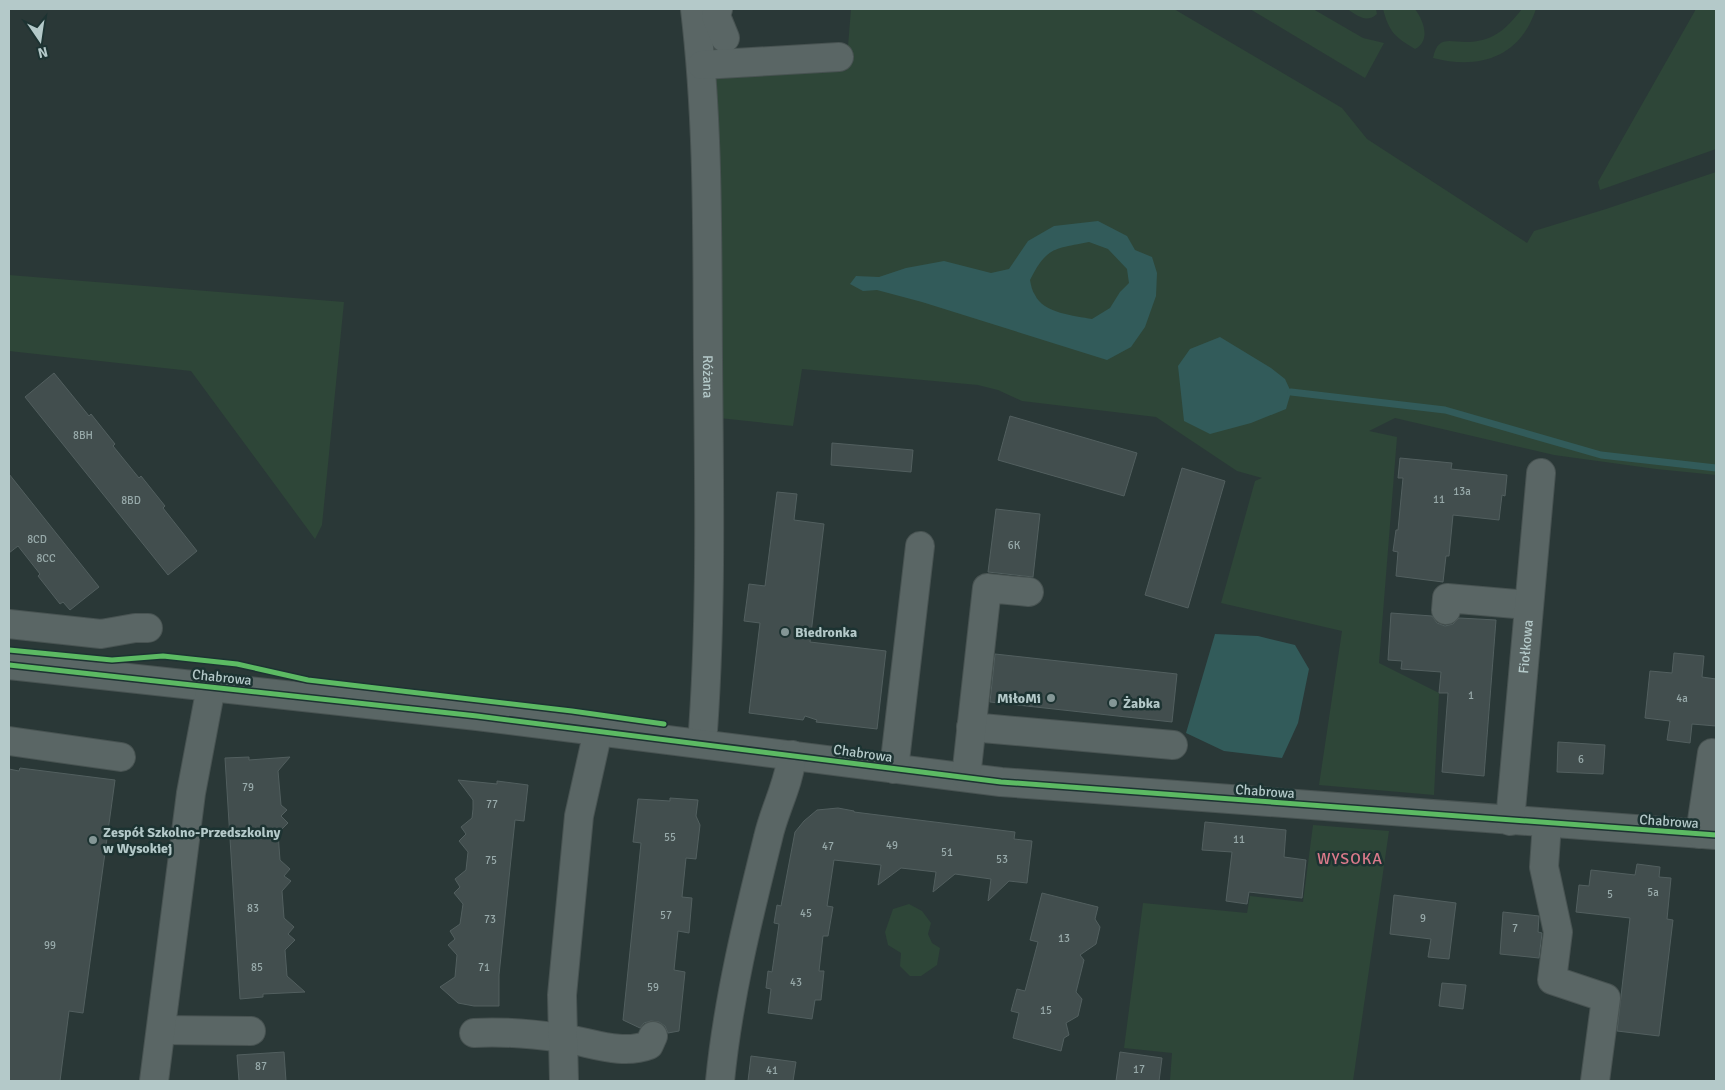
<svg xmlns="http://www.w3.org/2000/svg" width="1725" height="1090" viewBox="0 0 1725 1090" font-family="Signika,sans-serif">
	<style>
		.green { fill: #2e4638 }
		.water { fill: #325b5a; fill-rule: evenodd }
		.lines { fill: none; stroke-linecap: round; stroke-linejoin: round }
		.stream { stroke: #325b5a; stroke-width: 7 }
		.building { fill: #424e4e; stroke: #525f5f }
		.minor-casing { stroke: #485352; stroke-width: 30 }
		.minor { stroke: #5a6665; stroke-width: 28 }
		.cycleway-casing { stroke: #1d3332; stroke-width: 8 }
		.cycleway { stroke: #5cba63; stroke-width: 5 }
		.poi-dot { fill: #849696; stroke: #1d3332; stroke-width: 2 }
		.labels { text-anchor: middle; stroke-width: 5; stroke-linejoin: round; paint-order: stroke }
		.number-label { font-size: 11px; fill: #98aaaa }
		.street-label { font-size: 14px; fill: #b4c9c9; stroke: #1d3332 }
		.poi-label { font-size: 14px; font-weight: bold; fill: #b4c9c9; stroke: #1d3332; text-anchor: start }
		.quarter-label { font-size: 16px; letter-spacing: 1px; fill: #db7a8b; stroke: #1d3332 }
	</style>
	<rect width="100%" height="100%" fill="#2a3837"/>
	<!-- green -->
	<path class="green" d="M 851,9 L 1174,9 L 1342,108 L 1367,139 L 1527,243 L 1534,231 L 1606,209 L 1716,172 L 1716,475 L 1656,469 L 1554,455 L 1395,418 L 1369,431 L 1397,437 L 1379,663 L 1439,693 L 1434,795 L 1319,785 L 1342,631 L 1221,603 L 1255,481 L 1262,478 L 1237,471 L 1156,417 L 1022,401 L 998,390 L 978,385 L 802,369 L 793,426 L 719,418 L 715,75 L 829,69 L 846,71 Z
		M 1250,9 L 1313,9 L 1363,38 L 1384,43 L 1365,78 Z
		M 1347,9 L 1376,9 L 1377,14 C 1366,24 1357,15 1347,9 Z
		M 1383,9 L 1415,9 C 1424,21 1431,41 1415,49 C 1395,37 1389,32 1383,9 Z
		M 1522,9 L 1536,9 C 1520,57 1480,70 1433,58 C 1438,35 1449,42 1466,42 C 1475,42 1485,40 1493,36 C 1505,30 1514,19 1522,9 Z
		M 1696,9 L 1716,9 L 1716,149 L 1600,190 L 1598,182 Z
		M 9,275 L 344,302 L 322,525 L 315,539 L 191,371 L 9,351 Z
		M 1313,825 L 1389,831 L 1353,1081 L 1170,1080 L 1172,1053 L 1124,1048 L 1143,903 L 1247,913 L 1250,896 L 1303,902 Z
		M 909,904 L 922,911 L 931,923 L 928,934 L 932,943 L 940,948 L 937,965 L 921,976 L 910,976 L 900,966 L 901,953 L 888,945 L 885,932 L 893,909 Z"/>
	<!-- water -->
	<path class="water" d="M 1098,221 L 1127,236 L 1135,250 L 1152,257 L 1157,273 L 1156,296 L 1145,327 L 1131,347 L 1107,360 L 922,302 L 877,290 L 863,291 L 850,284 L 856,276 L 879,277 L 906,268 L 944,261 L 991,273 L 1009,269 L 1028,241 L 1054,226 ZM 1089,242 L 1108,249 L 1127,269 L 1129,283 L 1120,292 L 1110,308 L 1092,319 C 1075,316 1043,313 1035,295 C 1032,291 1031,285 1030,280 C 1047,246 1055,249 1089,242 Z
		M 1220,337 L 1271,368 L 1285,379 L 1291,392 L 1286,409 L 1251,423 L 1210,434 L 1184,421 L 1178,366 L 1190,349 Z
		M 1215,634 L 1258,636 L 1295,645 L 1309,669 L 1298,723 L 1282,758 L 1224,751 L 1186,733 Z"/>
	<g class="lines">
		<!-- stream -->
		<path class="stream" d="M 1291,392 L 1445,410 L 1601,455 L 1716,468"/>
	</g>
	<!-- building -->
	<path class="building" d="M 54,373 L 89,416 L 91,414 L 115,444 L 113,446 L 139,478 L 141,476 L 165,506 L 163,508 L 197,551 L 168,575 L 25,397 Z
		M 1010,416 L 1137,453 L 1124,496 L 998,460 Z
		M 832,443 L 913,450 L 911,472 L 831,465 Z
		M 1400,458 L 1452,463 L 1451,469 L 1507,475 L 1505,496 L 1502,495 L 1499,520 L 1453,515 L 1449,556 L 1446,556 L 1443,582 L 1396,576 L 1398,552 L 1393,551 L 1396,530 L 1398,530 L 1403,478 L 1398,478 Z
		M 1182,468 L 1225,481 L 1188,608 L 1145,595 Z
		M 9,474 L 99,587 L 70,610 L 63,602 L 60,604 L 38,576 L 40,574 L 18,546 L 9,553 Z
		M 777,492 L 797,494 L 794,520 L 824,524 L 810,642 L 886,651 L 877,729 L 816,722 L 817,720 L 805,716 L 803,720 L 749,713 L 760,623 L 744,621 L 749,584 L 765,586 Z
		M 996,509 L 1040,514 L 1033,577 L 988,572 Z
		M 1391,613 L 1432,616 L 1437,623 L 1445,626 L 1453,624 L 1459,618 L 1496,620 L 1484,776 L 1442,772 L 1448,693 L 1439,693 L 1441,672 L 1401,669 L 1402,661 L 1388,660 Z
		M 1674,653 L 1704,656 L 1702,677 L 1716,679 L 1716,726 L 1692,724 L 1690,743 L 1667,740 L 1670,721 L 1645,718 L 1650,671 L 1672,673 Z
		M 995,654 L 1177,674 L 1172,722 L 990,702 Z
		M 1558,742 L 1605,745 L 1603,774 L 1557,772 Z
		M 249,757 L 249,760 L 290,757 L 278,771 L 281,805 L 287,810 L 281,816 L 288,823 L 278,833 L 280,860 L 290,869 L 284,876 L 291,881 L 282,891 L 284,918 L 294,927 L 288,934 L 295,940 L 285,950 L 287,976 L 305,992 L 263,994 L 263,997 L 240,999 L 225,758 Z
		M 20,768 L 115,780 L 83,1013 L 69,1011 L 60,1081 L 9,1081 L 9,769 L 19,771 Z
		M 458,780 L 497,784 L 497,781 L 528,785 L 524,821 L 515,820 L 499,975 L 499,1006 L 474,1006 L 458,1003 L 440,987 L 455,977 L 457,955 L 448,945 L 455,939 L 450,931 L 460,924 L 463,904 L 454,893 L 460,887 L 455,879 L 466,870 L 468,852 L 459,841 L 466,834 L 461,827 L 472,818 L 473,809 L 473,800 Z
		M 670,798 L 698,800 L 696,816 L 700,825 L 696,859 L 686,858 L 682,897 L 692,898 L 689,933 L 678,931 L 674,970 L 685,972 L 679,1031 L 668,1033 L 665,1026 L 659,1022 L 651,1021 L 644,1023 L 640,1028 L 623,1020 L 641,843 L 633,842 L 638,799 L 670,801 Z
		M 838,808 L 854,811 L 854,812 L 1015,832 L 1014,839 L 1032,841 L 1027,883 L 1009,881 L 988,901 L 991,879 L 955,874 L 933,892 L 936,872 L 901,868 L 878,885 L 881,865 L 834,860 L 827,906 L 833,907 L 828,936 L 823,936 L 819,971 L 824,971 L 821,1000 L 815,1000 L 812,1019 L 768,1013 L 771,989 L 766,988 L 768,971 L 772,972 L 779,924 L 774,923 L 777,905 L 781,906 L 795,832 L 804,821 L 817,810 Z
		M 1205,822 L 1286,830 L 1284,857 L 1306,860 L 1302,898 L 1249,892 L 1247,904 L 1226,901 L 1232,852 L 1202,850 Z
		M 1637,864 L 1660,867 L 1659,877 L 1671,878 L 1667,919 L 1673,920 L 1659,1036 L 1617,1031 L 1630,918 L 1576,912 L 1579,885 L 1589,886 L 1591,870 L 1635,875 Z
		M 1042,893 L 1098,907 L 1095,919 L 1100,927 L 1096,944 L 1080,955 L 1084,960 L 1076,992 L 1082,999 L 1078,1016 L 1066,1023 L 1069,1035 L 1064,1038 L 1061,1051 L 1013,1038 L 1019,1013 L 1011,1011 L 1017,989 L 1025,991 L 1038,942 L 1030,940 Z
		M 1394,895 L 1456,903 L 1449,959 L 1428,957 L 1431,939 L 1390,934 Z
		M 1503,912 L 1539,916 L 1538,932 L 1542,933 L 1539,958 L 1500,954 Z
		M 1442,983 L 1466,985 L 1463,1009 L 1439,1006 Z
		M 284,1052 L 286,1081 L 239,1081 L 237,1055 Z
		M 1120,1052 L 1162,1058 L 1159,1081 L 1116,1081 Z
		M 751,1056 L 796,1062 L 793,1081 L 748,1081 Z"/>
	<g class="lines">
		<!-- minor casing -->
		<g class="minor-casing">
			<g id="minor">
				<path id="s1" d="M 695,9 C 709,126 707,242 708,359 C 709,487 712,616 702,744"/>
				<path d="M 718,9 L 716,16 L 725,38"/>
				<path d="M 702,65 L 839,57"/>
				<path d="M 1446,610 L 1447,598 L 1528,605"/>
				<path d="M 9,624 L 101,634 L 135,628 L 148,628"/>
				<path d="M 9,665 L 477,716 L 1001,782 L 1716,835"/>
				<path d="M 971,727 L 1173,745"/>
				<path d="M 9,741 L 121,757"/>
				<path d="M 894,769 L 920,546"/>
				<path d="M 966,777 L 987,588 L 1029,592"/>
				<path id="s2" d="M 1510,821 L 1541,473"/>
				<path d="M 1547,823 L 1544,867 L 1558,932 L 1552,980 L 1606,998 L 1595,1081"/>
				<path d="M 1700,834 L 1712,753"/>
				<path d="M 161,1030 L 251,1031"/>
				<path d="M 474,1033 C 503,1031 533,1034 562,1038 C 591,1042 621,1056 649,1045 L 653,1036"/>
				<path d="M 154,1081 L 191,793 L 211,687"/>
				<path d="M 564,1081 L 562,995 L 579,816 L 598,731"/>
				<path d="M 720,1081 C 728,999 748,918 768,838 C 774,810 789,785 792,755"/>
			</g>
		</g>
		<!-- minor -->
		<use href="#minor" class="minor"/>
		<!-- cycleway casing -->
		<g class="cycleway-casing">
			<path id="cycleway" d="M 9,650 L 112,660 L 163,656 L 237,664 L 308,680 L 572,711 L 664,724
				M 9,665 L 477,716 L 1001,782 L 1716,835"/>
		</g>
		<!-- cycleway -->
		<use href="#cycleway" class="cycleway"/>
	</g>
	<!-- markers -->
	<g class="poi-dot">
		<circle cx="785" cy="632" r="5"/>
		<circle cx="1051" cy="698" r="5"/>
		<circle cx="1113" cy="703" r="5"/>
		<circle cx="93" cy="840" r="5"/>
	</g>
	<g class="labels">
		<!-- number labels -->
		<g class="number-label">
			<text x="83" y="439">8BH</text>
			<text x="1462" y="495">13a</text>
			<text x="1439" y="503">11</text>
			<text x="131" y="504">8BD</text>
			<text x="37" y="543">8CD</text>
			<text x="1014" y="549">6K</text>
			<text x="46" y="562">8CC</text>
			<text x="1471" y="699">1</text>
			<text x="1682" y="702">4a</text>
			<text x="1581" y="763">6</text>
			<text x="248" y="791">79</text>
			<text x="492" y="808">77</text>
			<text x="670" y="841">55</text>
			<text x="1239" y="843">11</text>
			<text x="892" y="849">49</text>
			<text x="828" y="850">47</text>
			<text x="947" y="856">51</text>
			<text x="1002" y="863">53</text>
			<text x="491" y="864">75</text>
			<text x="1653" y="896">5a</text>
			<text x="1610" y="898">5</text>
			<text x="253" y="912">83</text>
			<text x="806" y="917">45</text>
			<text x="666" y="919">57</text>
			<text x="1423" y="922">9</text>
			<text x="490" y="923">73</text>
			<text x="1515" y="932">7</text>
			<text x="1064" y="942">13</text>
			<text x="50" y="949">99</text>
			<text x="257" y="971">85</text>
			<text x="484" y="971">71</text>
			<text x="796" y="986">43</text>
			<text x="653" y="991">59</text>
			<text x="1046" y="1014">15</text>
			<text x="261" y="1070">87</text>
			<text x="1139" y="1073">17</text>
			<text x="772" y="1074">41</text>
		</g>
		<!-- street labels -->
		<g class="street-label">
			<text dy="5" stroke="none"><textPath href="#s1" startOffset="368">Różana</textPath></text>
			<text dy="5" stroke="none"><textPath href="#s2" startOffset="175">Fiołkowa</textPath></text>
			<text transform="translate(222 677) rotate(6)" y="5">Chabrowa</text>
			<text transform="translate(863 753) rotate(8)" y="5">Chabrowa</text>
			<text transform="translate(1265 791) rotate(4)" y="5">Chabrowa</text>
			<text transform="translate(1669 821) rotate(4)" y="5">Chabrowa</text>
		</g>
		<!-- poi labels -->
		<g class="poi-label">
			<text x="795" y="637">Biedronka</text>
			<text x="1041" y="703" text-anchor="end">MiłoMi</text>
			<text x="1123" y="708">Żabka</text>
			<text x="103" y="837">Zespół Szkolno-Przedszkolny<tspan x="103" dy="16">w Wysokiej</tspan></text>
		</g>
		<!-- quarter labels -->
		<g class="quarter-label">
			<text x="1350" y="864">WYSOKA</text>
		</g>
	</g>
	<!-- border -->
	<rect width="1725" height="1090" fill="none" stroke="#b4c9c9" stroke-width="20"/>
	<!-- north arrow -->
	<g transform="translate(40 40) rotate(167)" stroke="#1d3332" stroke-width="4" paint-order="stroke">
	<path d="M0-4L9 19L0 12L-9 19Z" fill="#b4c9c9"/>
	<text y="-8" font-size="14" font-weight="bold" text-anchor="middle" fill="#b4c9c9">N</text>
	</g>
</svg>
